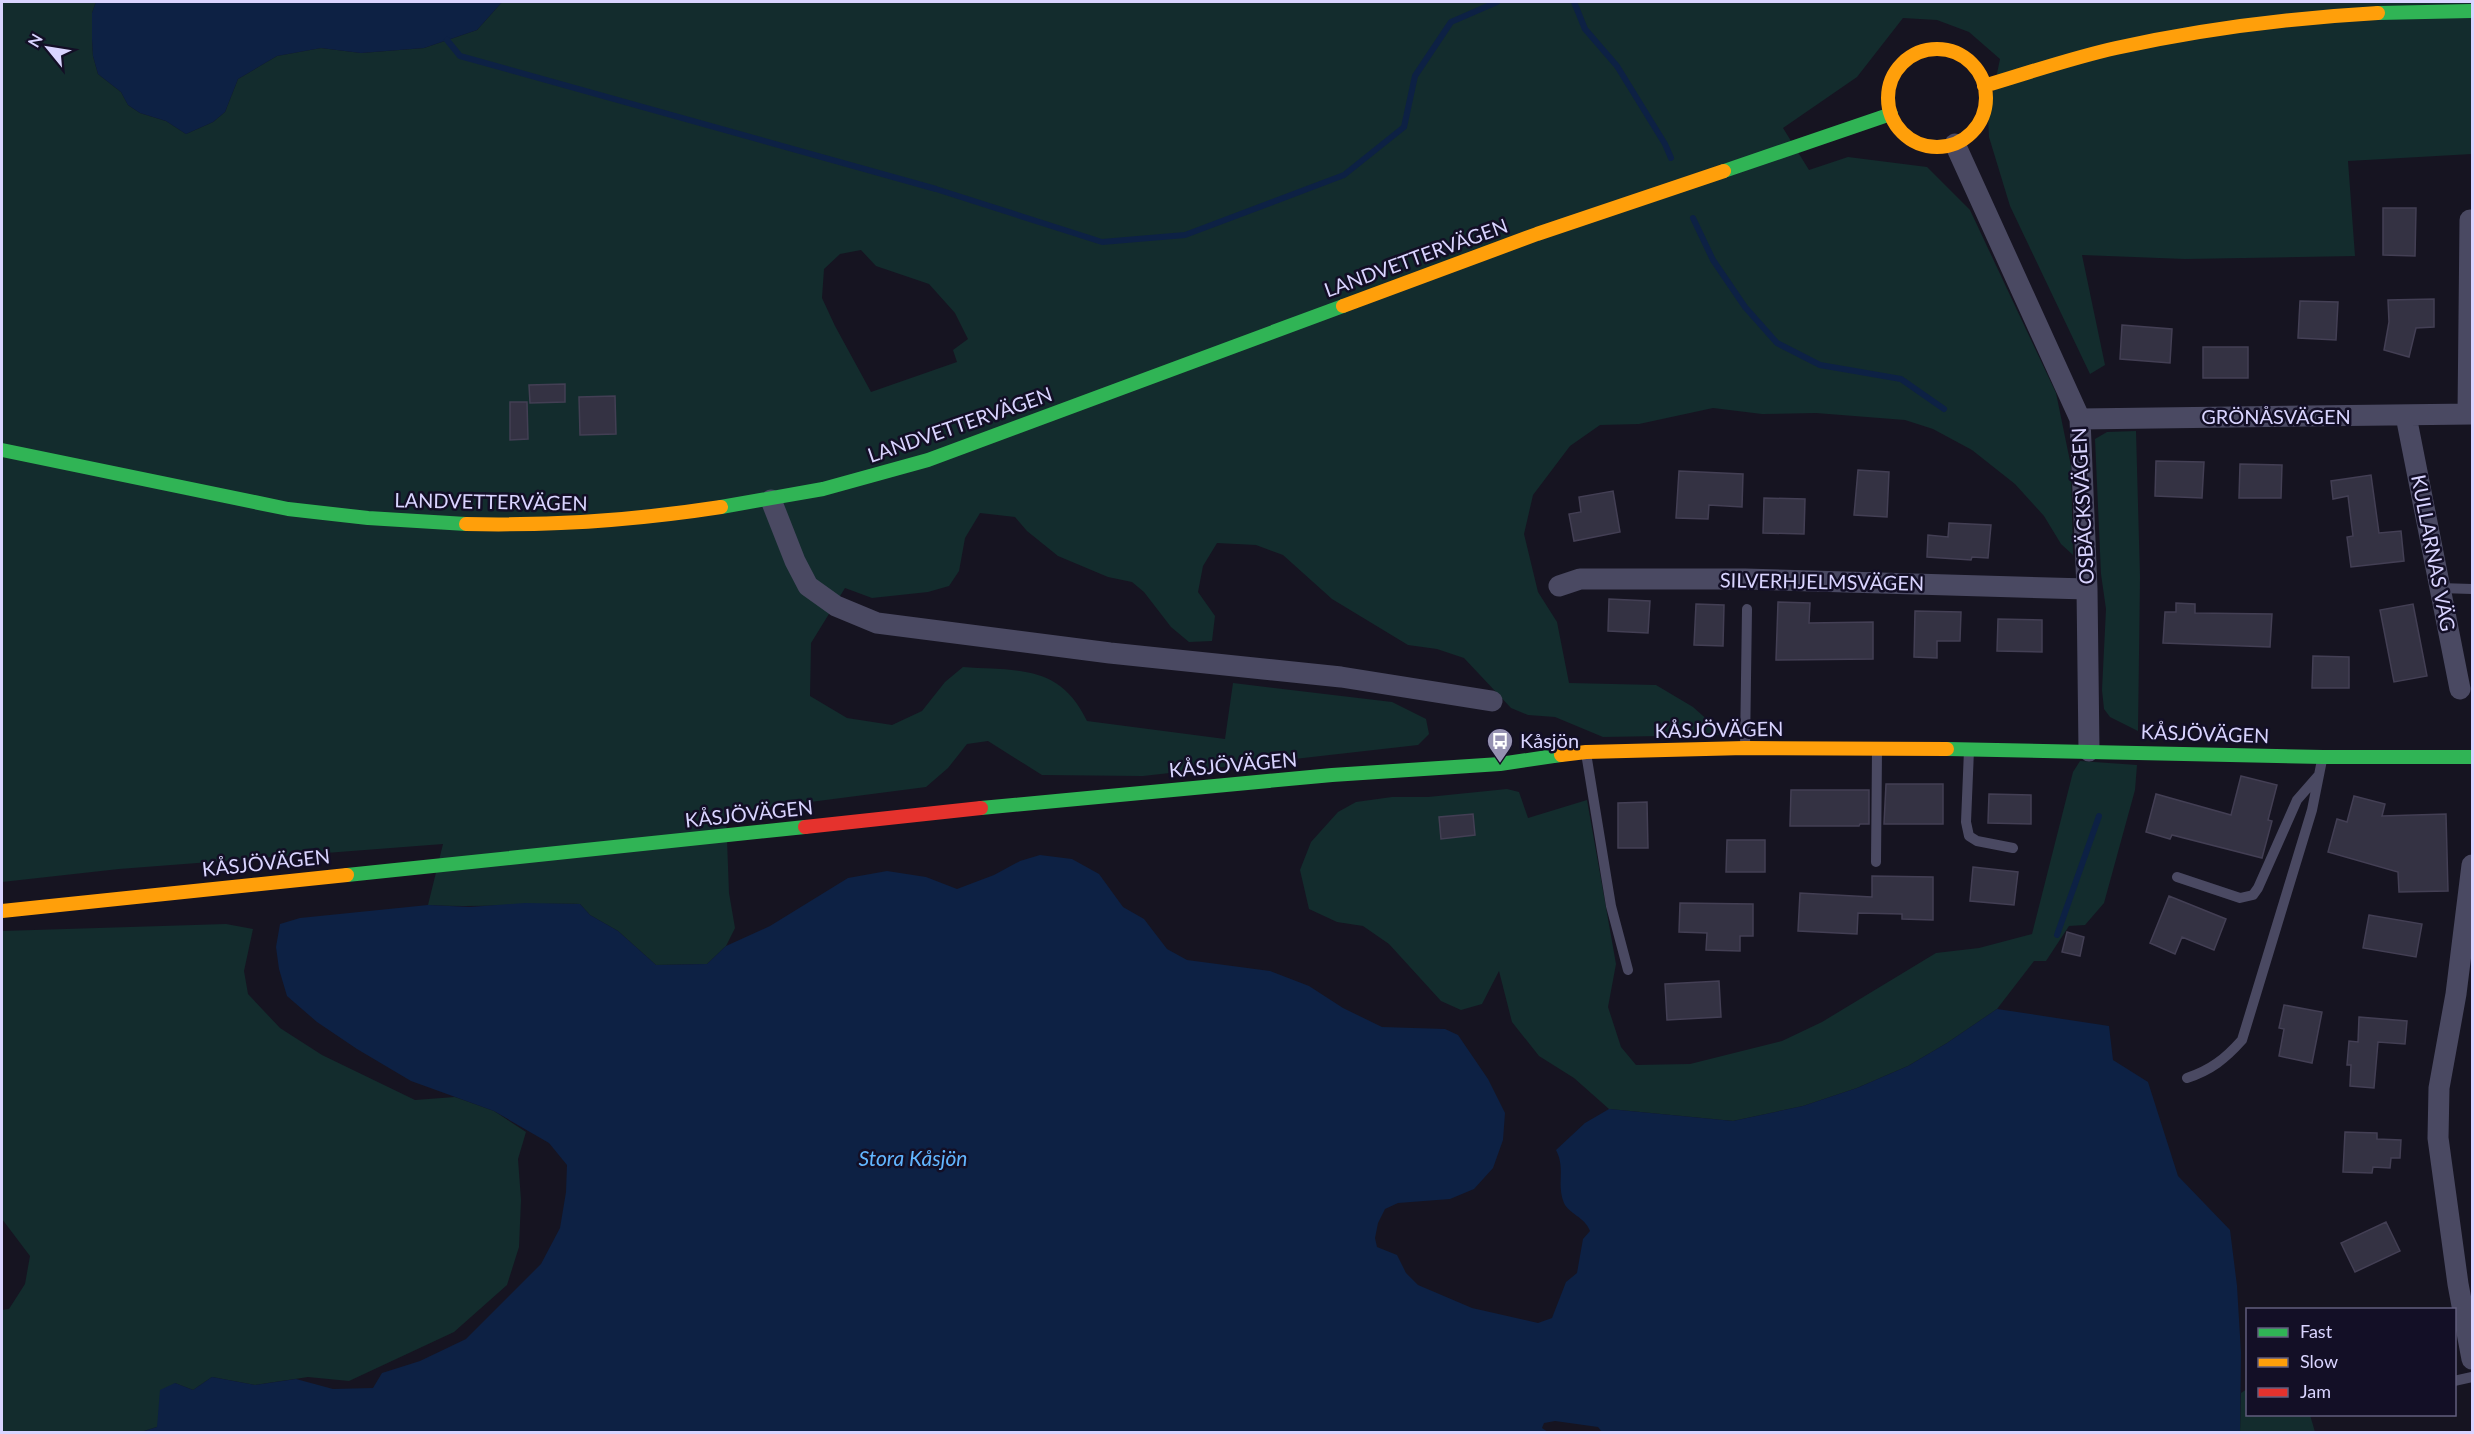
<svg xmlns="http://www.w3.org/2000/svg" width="2474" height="1434" viewBox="0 0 2474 1434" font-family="Lato,sans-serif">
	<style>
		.green { fill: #132c2d; fill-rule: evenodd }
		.water { fill: #0d2144 }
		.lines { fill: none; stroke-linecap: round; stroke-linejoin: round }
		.stream { stroke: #0d2144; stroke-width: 6 }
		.building { fill: #343243; stroke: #433f54; stroke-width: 1.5 }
		.lane { stroke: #4a4962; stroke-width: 10 }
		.street { stroke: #4a4962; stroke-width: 21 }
		.fast { stroke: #30b455; stroke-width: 14 }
		.slow { stroke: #ff9f0a; stroke-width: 14 }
		.jam { stroke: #e5322d; stroke-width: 14 }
		.labels { text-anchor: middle; stroke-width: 5; stroke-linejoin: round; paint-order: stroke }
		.street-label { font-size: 20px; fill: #d9d4ff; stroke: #130f26 }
		.poi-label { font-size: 20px; fill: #d9d4ff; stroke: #130f26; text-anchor: start }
		.water-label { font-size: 21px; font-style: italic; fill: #62b6ff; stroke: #130f26 }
	</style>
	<rect width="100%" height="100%" fill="#161421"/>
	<!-- green -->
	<path class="green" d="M 2,2 L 96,2 L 92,13 L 92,39 L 93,56 L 98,74 L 121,92 L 128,105 L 140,113 L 166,121 L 186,134 L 213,122 L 225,112 L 238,79 L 277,56 L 321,48 L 361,53 L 424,48 L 477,30 L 502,2 L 2472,2 L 2472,154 L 2348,161 L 2355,256 L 2185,259 L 2082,255 L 2105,365 L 2090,374 L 2010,206 L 1989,137 L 1988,117 L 2000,59 L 1969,32 L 1937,20 L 1903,18 L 1857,77 L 1783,128 L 1809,170 L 1848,157 L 1927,167 L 1970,210 L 2056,393 L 2071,466 L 2073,555 L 2061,544 L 2044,516 L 2015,484 L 1972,450 L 1933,429 L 1905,420 L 1816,413 L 1762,414 L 1713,408 L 1639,424 L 1600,425 L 1570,446 L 1533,495 L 1524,534 L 1538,592 L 1557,622 L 1569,683 L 1656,685 L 1693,707 L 1711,723 L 1730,729 L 1720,735 L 1603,737 L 1555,717 L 1528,715 L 1511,708 L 1464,658 L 1437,649 L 1408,645 L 1332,599 L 1283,555 L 1256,545 L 1217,543 L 1203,566 L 1198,592 L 1215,616 L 1212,641 L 1189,642 L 1171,627 L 1144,592 L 1132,582 L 1108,577 L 1058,556 L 1027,531 L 1015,517 L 980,513 L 965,538 L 959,571 L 949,586 L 928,592 L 872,598 L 845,588 L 811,643 L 810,696 L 847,718 L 892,725 L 922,711 L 945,682 L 963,667 C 1018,671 1060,664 1087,721 L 1225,739 L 1233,683 L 1392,702 L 1426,719 L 1429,734 L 1418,745 L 1143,776 L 1042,775 L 988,741 L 967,744 L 948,768 L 926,787 L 726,813 L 729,893 L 735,928 L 726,946 L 707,964 L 656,965 L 618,931 L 590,915 L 580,904 C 529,903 479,908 428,905 L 443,844 L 119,869 L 2,882 ZM 861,250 L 876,266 L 929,284 L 955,313 L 968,339 L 953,350 L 957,362 L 871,392 L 835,326 L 822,298 L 824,269 L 840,254 Z
		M 2136,431 L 2140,577 L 2138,731 L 2110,717 L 2104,709 L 2102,690 L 2106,609 L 2101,574 L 2095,439 L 2107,432 Z
		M 2080,761 L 2137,765 L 2135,790 L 2104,903 L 2085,925 L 2069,926 L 2046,961 L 2034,961 L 1997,1009 L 1947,1043 L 1908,1066 L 1857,1088 L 1803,1106 L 1733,1121 L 1609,1109 L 1574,1078 L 1539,1056 L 1512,1022 L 1499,971 L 1482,1004 L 1461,1010 L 1441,1001 L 1389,944 L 1363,926 L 1337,922 L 1309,909 L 1300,870 L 1311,842 L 1338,812 L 1356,802 L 1392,797 L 1428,797 L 1507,789 L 1519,792 L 1528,818 L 1587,800 L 1616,964 L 1608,1007 L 1621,1047 L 1636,1065 L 1690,1064 L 1782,1041 L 1822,1022 L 1936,953 L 1979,948 L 2032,934 L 2073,772 Z
		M 226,924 L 253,929 L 244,971 L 248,994 L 280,1028 L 322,1055 L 415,1100 L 455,1097 L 494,1111 L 526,1132 L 518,1159 L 521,1200 L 519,1247 L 507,1285 L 454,1332 L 349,1381 L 308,1377 L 255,1385 L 212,1377 L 193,1390 L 175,1383 L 157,1427 L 141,1432 L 2,1432 L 2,1310 L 9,1309 L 25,1284 L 30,1256 L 2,1219 L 2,931 Z
		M 2247,1389 L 2248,1414 L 2310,1415 L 2315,1432 L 2240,1432 L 2241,1393 Z"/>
	<!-- water -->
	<path class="water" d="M 96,2 L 502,2 L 477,30 L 424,48 L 361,53 L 321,48 L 277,56 L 238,79 L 225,112 L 213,122 L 186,134 L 166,121 L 140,113 L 128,105 L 121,92 L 98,74 L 93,56 L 92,39 L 92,13 Z
		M 1040,855 L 1072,859 L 1099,874 L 1123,907 L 1144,919 L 1167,949 L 1187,960 L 1270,971 L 1309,986 L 1343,1008 L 1382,1027 L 1445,1029 L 1458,1035 L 1488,1079 L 1505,1113 L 1503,1140 L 1493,1168 L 1474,1189 L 1450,1199 L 1398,1203 L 1385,1209 L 1378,1223 L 1375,1238 L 1377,1247 L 1397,1255 L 1406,1273 L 1418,1285 L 1472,1308 L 1538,1323 L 1552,1318 L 1566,1282 L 1577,1273 L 1583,1239 L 1590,1231 C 1585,1217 1569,1214 1564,1203 C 1556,1184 1566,1169 1556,1150 L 1585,1123 L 1609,1109 L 1733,1121 L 1803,1106 L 1857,1088 L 1908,1066 L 1947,1043 L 1997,1009 L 2109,1026 L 2113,1060 L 2148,1082 L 2178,1176 L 2230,1230 L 2237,1286 L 2241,1353 L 2240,1432 L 1602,1432 L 1598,1427 L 1555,1421 L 1544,1423 L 1542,1428 L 1548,1432 L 141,1432 L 157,1427 L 160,1390 L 175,1383 L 193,1390 L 212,1377 L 255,1385 L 296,1379 L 333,1389 L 373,1388 L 382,1373 L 420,1361 L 466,1339 L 541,1264 L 560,1228 L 566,1192 L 567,1165 L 549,1143 L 494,1111 L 411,1081 L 357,1049 L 317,1022 L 287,996 L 279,969 L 276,947 L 280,924 L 300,918 L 428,905 L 470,907 L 525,903 L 580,904 L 590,915 L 618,931 L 656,965 L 707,964 L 726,946 L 770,926 L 848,878 L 887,871 L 926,877 L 957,889 L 994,875 L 1020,861 Z"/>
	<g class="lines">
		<!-- stream -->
		<path class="stream" d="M 1574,2 L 1585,29 L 1617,66 L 1665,144 L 1671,158
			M 447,40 L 460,56 L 936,189 L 1102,242 L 1185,235 L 1344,175 L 1404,127 L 1415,76 L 1451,22 L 1497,2
			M 1693,218 L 1713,260 L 1745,307 L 1777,343 L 1820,365 L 1901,379 L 1944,409
			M 2057,935 L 2099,816"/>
	</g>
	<!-- building -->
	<path class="building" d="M 2383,208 L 2416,208 L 2415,256 L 2383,255 Z
		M 2434,299 L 2434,327 L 2416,328 L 2409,357 L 2384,350 L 2389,322 L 2388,300 Z
		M 2300,301 L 2338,302 L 2336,340 L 2298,338 Z
		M 2122,325 L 2172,329 L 2170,363 L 2120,359 Z
		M 2203,347 L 2248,347 L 2248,378 L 2203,378 Z
		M 565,384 L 565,402 L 530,403 L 529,385 Z
		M 615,396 L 616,434 L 580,435 L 579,397 Z
		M 510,402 L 527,402 L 528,439 L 510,440 Z
		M 2156,461 L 2204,462 L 2202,498 L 2155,496 Z
		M 2240,464 L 2282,465 L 2281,498 L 2239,498 Z
		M 1858,470 L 1889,472 L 1887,517 L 1854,515 Z
		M 1679,471 L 1743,474 L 1742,507 L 1709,505 L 1708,519 L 1676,518 Z
		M 2371,475 L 2379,533 L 2401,531 L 2404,561 L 2351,567 L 2347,537 L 2353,536 L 2348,496 L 2333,499 L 2331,481 Z
		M 1613,491 L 1620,532 L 1574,541 L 1569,514 L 1581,512 L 1579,497 Z
		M 1764,498 L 1805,499 L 1804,534 L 1763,533 Z
		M 1949,523 L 1991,525 L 1988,558 L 1972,557 L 1971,560 L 1927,557 L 1928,535 L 1948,537 Z
		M 1609,599 L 1650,601 L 1648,633 L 1608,631 Z
		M 1778,602 L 1810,603 L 1809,623 L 1873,622 L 1873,659 L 1776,660 Z
		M 2176,603 L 2195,604 L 2195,613 L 2272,614 L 2270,647 L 2163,643 L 2165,612 L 2176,612 Z
		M 1696,604 L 1724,605 L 1723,646 L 1694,645 Z
		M 2413,604 L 2427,676 L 2394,682 L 2380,610 Z
		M 1915,611 L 1961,612 L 1960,641 L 1937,641 L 1937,658 L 1914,657 Z
		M 1998,619 L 2042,620 L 2042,652 L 1997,651 Z
		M 2313,656 L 2349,657 L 2349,688 L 2312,688 Z
		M 2241,776 L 2277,785 L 2268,820 L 2272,821 L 2262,858 L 2172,835 L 2170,839 L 2146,832 L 2156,794 L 2231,815 Z
		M 1886,784 L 1943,784 L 1943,824 L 1884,824 Z
		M 1791,790 L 1869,790 L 1869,824 L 1860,824 L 1859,826 L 1790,826 Z
		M 1989,794 L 2031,795 L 2031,824 L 1988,823 Z
		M 2354,796 L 2385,804 L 2382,816 L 2446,814 L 2448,891 L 2399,892 L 2398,872 L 2328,852 L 2337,819 L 2347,822 Z
		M 1647,802 L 1648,848 L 1618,848 L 1618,803 Z
		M 1473,814 L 1475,835 L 1441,839 L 1439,817 Z
		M 1727,840 L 1765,840 L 1765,872 L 1726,872 Z
		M 1973,867 L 2018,872 L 2014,905 L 1970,901 Z
		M 1872,876 L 1933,877 L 1933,920 L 1902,919 L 1902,914 L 1858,913 L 1857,934 L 1798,931 L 1800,893 L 1872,897 Z
		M 2169,896 L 2226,919 L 2214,950 L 2182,937 L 2175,954 L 2150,943 Z
		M 1680,903 L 1753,904 L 1753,936 L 1740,936 L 1740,951 L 1706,950 L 1707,933 L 1679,932 Z
		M 2369,915 L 2422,924 L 2416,957 L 2363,948 Z
		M 2067,932 L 2084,937 L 2080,956 L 2062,952 Z
		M 1719,981 L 1721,1017 L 1667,1020 L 1665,984 Z
		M 2284,1005 L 2322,1012 L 2312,1063 L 2279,1056 L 2284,1029 L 2279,1028 Z
		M 2359,1017 L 2407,1021 L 2405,1044 L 2378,1042 L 2374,1088 L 2350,1086 L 2351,1065 L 2347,1065 L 2349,1041 L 2358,1042 Z
		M 2345,1132 L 2377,1133 L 2377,1139 L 2401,1140 L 2400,1158 L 2391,1158 L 2390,1168 L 2373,1167 L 2372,1173 L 2343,1172 Z
		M 2386,1222 L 2400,1251 L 2355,1272 L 2341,1243 Z"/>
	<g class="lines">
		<!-- lane -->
		<path class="lane" d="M 2440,588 L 2472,589
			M 1745,748 L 1747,609
			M 1969,750 L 1966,822 L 1969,836 L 1977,841 L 2013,848
			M 1586,753 L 1611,906 L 1628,970
			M 1876,862 L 1877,751
			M 2177,877 L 2240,898 L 2253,895 L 2258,888 L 2297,800 L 2318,776
			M 2187,1078 C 2211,1070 2225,1059 2242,1040 L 2312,810 L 2322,760
			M 2454,1381 L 2472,1377"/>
		<!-- street -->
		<path class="street" d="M 1955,144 L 2080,419 L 2087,589 L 2089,751
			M 2468,414 L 2470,220
			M 2406,416 L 2460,689
			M 2080,419 L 2472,414
			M 771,500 L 795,561 L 808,586 L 836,606 L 877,623 L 1110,653 L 1341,677 L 1492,701
			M 1559,586 L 1580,579 L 1745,579 L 2087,589
			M 2472,865 L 2456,994 L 2439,1088 L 2438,1138 L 2458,1284 L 2472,1359"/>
		<!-- fast -->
		<path class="fast" d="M 2378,13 L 2472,11
			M 1724,171 L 1891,114
			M 2,450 L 288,509 L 368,518 L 466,524
			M 721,507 L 823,489 L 928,460 L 1343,306
			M 1947,749 L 2323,757 L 2472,757
			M 981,808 L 1332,775 L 1500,764 L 1561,755
			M 347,875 L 805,827"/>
		<!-- slow -->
		<path class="slow" d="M1888 98a49 49 0 1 1 98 0a49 49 0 1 1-98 0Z
			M 1984,86 C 2028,73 2071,58 2116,48 C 2202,29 2289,18 2378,13
			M 1343,306 L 1537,234 L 1724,171
			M 466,524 C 552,526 637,520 721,507
			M 1561,755 L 1586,752 L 1745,748 L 1947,749
			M 2,911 L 347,875"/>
		<!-- jam -->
		<path class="jam" d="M 805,827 L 981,808"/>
	</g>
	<!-- icons -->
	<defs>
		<g id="bus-pin" transform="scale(1.35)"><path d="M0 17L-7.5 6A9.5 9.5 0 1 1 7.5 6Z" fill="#9591b1" stroke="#130f26"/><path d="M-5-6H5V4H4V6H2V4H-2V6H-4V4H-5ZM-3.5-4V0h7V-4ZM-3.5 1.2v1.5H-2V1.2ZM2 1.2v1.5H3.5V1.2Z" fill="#fff"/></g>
	</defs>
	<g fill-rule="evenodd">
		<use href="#bus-pin" x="1500" y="741"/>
	</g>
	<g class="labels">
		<!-- street labels -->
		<g class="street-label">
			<text transform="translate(1416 258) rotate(-20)" y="7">LANDVETTERVÄGEN</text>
			<text x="2276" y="424">GRÖNÅSVÄGEN</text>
			<text transform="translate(960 425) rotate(-19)" y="7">LANDVETTERVÄGEN</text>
			<text transform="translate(491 502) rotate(1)" y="7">LANDVETTERVÄGEN</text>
			<text transform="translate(2083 506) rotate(-93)" y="7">OSBÄCKSVÄGEN</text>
			<text transform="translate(2433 553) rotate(79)" y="7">KULLARNAS VÄG</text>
			<text transform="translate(1822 582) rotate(1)" y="7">SILVERHJELMSVÄGEN</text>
			<text transform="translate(1719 730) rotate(-1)" y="7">KÅSJÖVÄGEN</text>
			<text transform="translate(2205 734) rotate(2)" y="7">KÅSJÖVÄGEN</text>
			<text transform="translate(1233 765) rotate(-5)" y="7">KÅSJÖVÄGEN</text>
			<text transform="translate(749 814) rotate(-6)" y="7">KÅSJÖVÄGEN</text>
			<text transform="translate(266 863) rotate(-6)" y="7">KÅSJÖVÄGEN</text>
		</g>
		<!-- poi labels -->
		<g class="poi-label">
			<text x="1520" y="748">Kåsjön</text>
		</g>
		<!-- water labels -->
		<g class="water-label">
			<text x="913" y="1166">Stora Kåsjön</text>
		</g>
	</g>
	<!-- border -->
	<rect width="2474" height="1434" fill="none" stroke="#d9d4ff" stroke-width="6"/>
	<!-- legend -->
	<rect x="2246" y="1308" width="210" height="108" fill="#130f26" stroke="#625e7d" stroke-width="1.5"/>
	<rect x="2258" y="1328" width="30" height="9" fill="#30b455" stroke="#625e7d" stroke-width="1.5"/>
	<text x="2300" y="1338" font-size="18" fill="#d9d4ff">Fast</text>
	<rect x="2258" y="1358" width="30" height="9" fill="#ff9f0a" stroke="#625e7d" stroke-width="1.5"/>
	<text x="2300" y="1368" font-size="18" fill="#d9d4ff">Slow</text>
	<rect x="2258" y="1388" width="30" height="9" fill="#e5322d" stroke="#625e7d" stroke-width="1.5"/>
	<text x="2300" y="1398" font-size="18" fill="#d9d4ff">Jam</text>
	<!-- north arrow -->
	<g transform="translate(48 48) rotate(300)" stroke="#130f26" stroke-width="4.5" paint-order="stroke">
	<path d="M0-4.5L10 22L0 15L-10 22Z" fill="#d9d4ff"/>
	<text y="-9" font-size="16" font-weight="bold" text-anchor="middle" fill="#d9d4ff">N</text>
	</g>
</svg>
